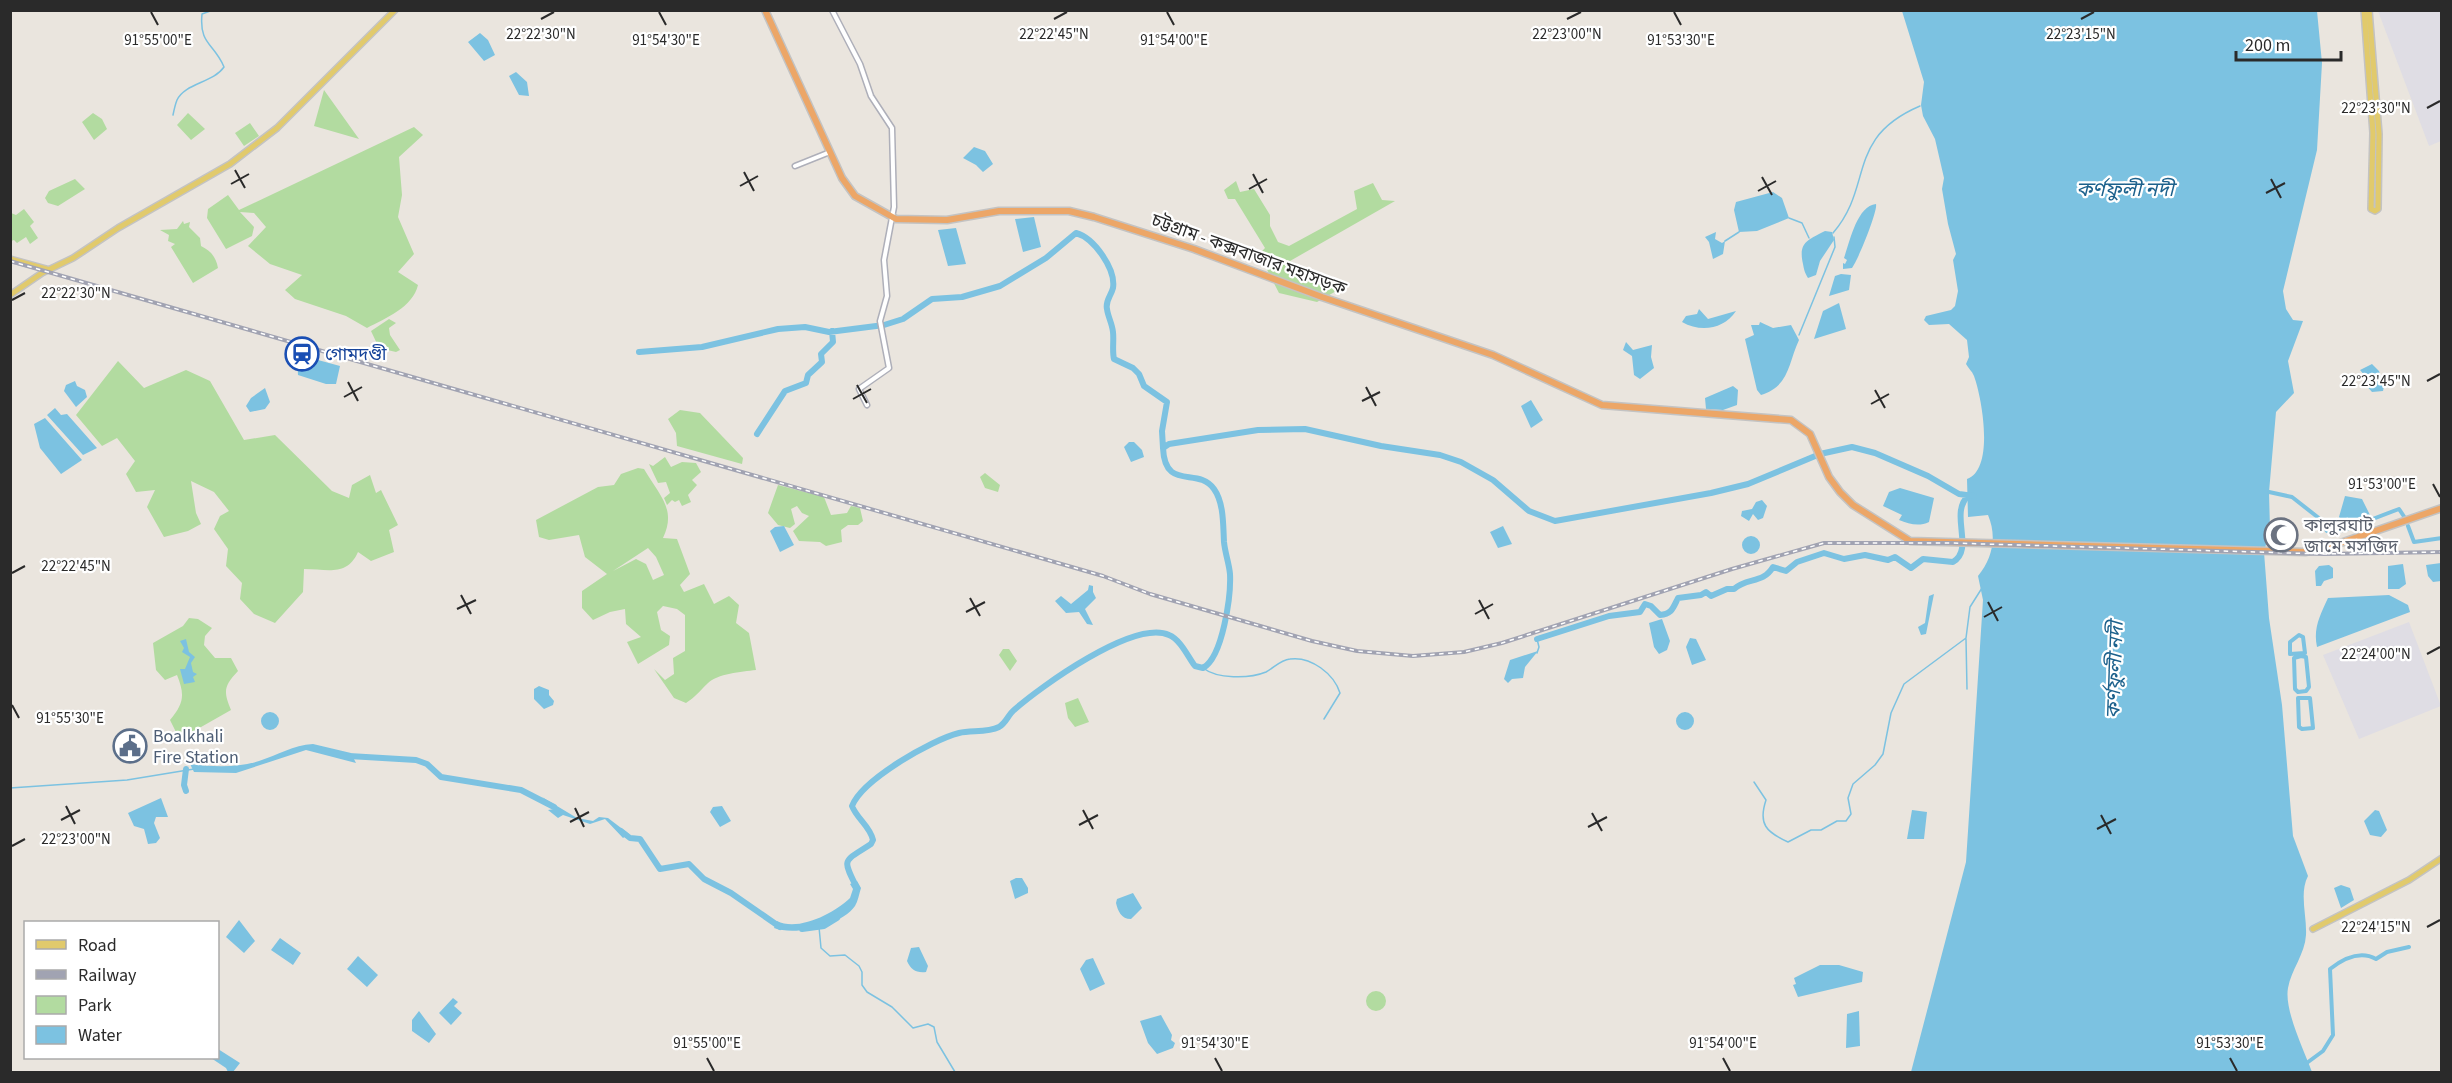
<svg xmlns="http://www.w3.org/2000/svg" width="2452" height="1083" viewBox="0 0 2452 1083" font-family="'Source Sans 3','Noto Sans Bengali',sans-serif">
	<style>
		.industrial { fill: #dfdde4 }
		.green { fill: #b2dba0; fill-rule: evenodd }
		.water { fill: #7cc2e1 }
		.lines { fill: none; stroke-linecap: round; stroke-linejoin: round }
		.stream { stroke: #7cc2e1; stroke-width: 1.5 }
		.canal { stroke: #7cc2e1; stroke-width: 4 }
		.river { stroke: #7cc2e1; stroke-width: 6 }
		.minor-casing { stroke: #aeafb9; stroke-width: 7 }
		.major-casing { stroke: #c3c3c3; stroke-width: 8 }
		.highway-casing { stroke: #c3c3c3; stroke-width: 9 }
		.minor { stroke: #fff; stroke-width: 4 }
		.major { stroke: #e1ca6c; stroke-width: 5 }
		.highway { stroke: #eca667; stroke-width: 6 }
		.rail-casing { stroke: #a1a3b2; stroke-width: 4 }
		.rail { stroke: #fff; stroke-width: 1.5; stroke-dasharray: 4.5; stroke-linecap: butt }
		.ticks { fill: none; stroke: #2a2a2a; stroke-width: 2 }
		.labels { text-anchor: middle; stroke-width: 4.5; stroke-linejoin: round; paint-order: stroke }
		.street-label { font-size: 18px; fill: #2a2a2a; stroke: #fff }
		.transit-label { font-size: 18px; fill: #164399; stroke: #fff; text-anchor: start }
		.worship-label { font-size: 18px; fill: #5b616d; stroke: #fff; text-anchor: start }
		.service-label { font-size: 18px; fill: #4e5e75; stroke: #fff; text-anchor: start }
		.water-label { font-size: 20px; font-style: italic; fill: #1c618c; stroke: #fff }
		.ticks-label { font-size: 15px; text-anchor: middle; fill: #2a2a2a; stroke: #fff; stroke-width: 4.5; stroke-linejoin: round; paint-order: stroke }
	</style>
	<rect width="100%" height="100%" fill="#eae5de"/>
	<!-- industrial -->
	<path class="industrial" d="M 2378,11 L 2441,11 L 2441,141 L 2429,146 Z
		M 2409,622 L 2441,706 L 2359,739 L 2323,655 Z"/>
	<!-- green -->
	<path class="green" d="M 324,90 L 359,139 L 314,126 Z
		M 93,113 L 102,119 L 107,129 L 94,140 L 82,122 Z
		M 188,113 L 205,129 L 191,140 L 177,125 Z
		M 250,123 L 259,136 L 244,146 L 235,133 Z
		M 414,127 L 423,135 L 399,157 L 402,195 L 398,217 L 414,254 L 398,272 L 418,285 C 413,307 386,318 367,328 L 346,316 L 295,299 L 285,290 L 302,275 L 270,264 L 248,246 L 266,227 L 254,213 L 240,212 L 254,227 L 252,236 L 226,249 L 207,218 L 208,209 L 228,195 L 239,210 Z
		M 75,179 L 85,189 L 58,206 L 48,203 L 45,198 L 49,191 Z
		M 1236,181 L 1240,192 L 1254,189 L 1270,215 L 1270,226 L 1278,242 L 1289,246 L 1357,209 L 1354,191 L 1373,183 L 1382,200 L 1395,201 L 1290,261 L 1345,286 L 1317,302 L 1279,293 L 1259,254 L 1265,248 L 1235,199 L 1228,199 L 1224,190 Z
		M 24,209 L 34,222 L 30,226 L 38,238 L 30,244 L 26,237 L 17,243 L 14,240 L 11,241 L 11,213 L 16,215 Z
		M 183,221 L 184,224 L 190,222 L 189,227 L 200,238 L 201,246 C 211,251 216,257 218,268 L 193,283 L 171,247 L 175,244 L 168,241 L 169,235 L 160,230 L 177,229 Z
		M 389,319 L 396,323 L 389,328 L 390,335 L 400,350 L 396,352 L 379,348 L 371,331 Z
		M 118,361 L 144,388 L 186,370 L 210,381 L 244,440 L 275,435 L 332,491 L 349,498 L 352,485 L 370,475 L 376,493 L 381,490 L 398,525 L 389,530 L 394,552 L 371,561 L 358,552 C 347,577 327,569 304,569 L 303,592 L 275,623 L 254,614 L 240,599 L 242,583 L 226,566 L 228,549 L 214,529 L 220,516 L 229,511 L 214,492 L 191,481 L 196,513 L 201,524 L 188,531 L 164,537 L 147,507 L 155,490 L 136,492 L 126,474 L 135,461 L 117,438 L 102,446 L 76,415 Z
		M 680,410 L 700,413 L 743,458 L 742,464 L 677,446 L 676,433 L 668,419 Z
		M 665,457 L 671,467 L 682,462 L 696,463 L 701,472 L 692,480 L 697,485 L 688,495 L 691,502 L 682,506 L 679,500 L 675,502 L 672,500 L 667,505 L 664,498 L 670,493 L 666,482 L 658,483 L 649,464 L 653,466 Z
		M 638,468 L 644,469 C 659,495 677,509 663,538 L 677,539 L 690,574 L 680,585 L 684,592 L 704,584 L 714,604 L 729,596 L 739,605 L 736,623 L 749,633 L 756,670 C 741,672 718,673 707,684 C 699,692 695,697 686,703 L 674,698 L 654,669 L 665,680 L 674,674 L 673,658 L 685,651 L 685,615 L 677,609 L 663,606 L 657,612 L 661,630 L 670,636 L 669,645 L 638,664 L 627,642 L 641,637 L 626,624 L 625,609 L 610,612 L 593,620 L 582,608 L 582,591 L 607,574 L 585,557 L 579,535 L 549,540 L 539,537 L 536,520 L 598,487 L 614,485 L 621,474 ZM 648,548 L 656,557 L 664,575 L 653,580 L 646,564 L 636,559 L 613,571 Z
		M 985,473 L 1000,485 L 998,492 L 985,488 L 980,477 Z
		M 778,485 L 824,497 L 831,515 L 847,513 L 851,506 L 860,508 L 863,521 L 858,525 L 848,525 L 841,530 L 842,542 L 826,546 L 820,542 L 799,541 L 793,531 L 809,516 L 802,513 L 797,506 L 791,509 L 795,524 L 790,528 L 778,525 L 768,513 Z
		M 189,618 L 198,619 L 212,628 L 205,636 L 204,645 L 215,658 L 231,658 L 238,671 C 224,686 223,691 231,710 L 187,735 L 176,732 L 170,720 C 184,703 185,695 177,675 L 165,680 L 156,670 L 153,643 L 183,626 Z
		M 1003,649 L 1009,649 L 1017,661 L 1010,671 L 999,655 Z
		M 1078,698 L 1089,722 L 1075,727 L 1068,718 L 1065,703 Z
		M1366 1001a10 10 0 1 1 20 0a10 10 0 1 1-20 0Z"/>
	<!-- water -->
	<path class="water" d="M 1902,11 L 2317,11 L 2322,63 L 2317,150 L 2283,291 L 2286,309 L 2293,320 L 2303,321 L 2288,361 L 2294,393 L 2276,412 L 2269,492 L 2270,529 L 2264,552 L 2269,618 L 2282,705 L 2293,836 L 2308,876 C 2299,893 2307,916 2306,935 C 2305,954 2291,970 2288,988 C 2284,1010 2304,1050 2312,1072 L 1911,1072 L 1966,862 L 1983,600 L 1978,576 C 1993,558 1997,536 1988,515 L 1968,517 L 1967,479 C 1995,469 1982,398 1974,376 C 1972,371 1968,368 1966,364 L 1969,357 L 1967,340 L 1949,324 L 1929,325 L 1924,320 L 1926,316 L 1951,310 L 1955,306 L 1958,291 L 1953,260 L 1956,254 L 1948,224 L 1942,189 L 1944,178 L 1935,139 L 1923,116 L 1921,105 L 1924,82 Z
		M 480,33 L 488,40 L 495,55 L 484,61 L 468,42 Z
		M 516,72 L 527,82 L 529,96 L 519,95 L 509,76 Z
		M 974,147 L 985,151 L 993,164 L 983,172 L 976,165 L 963,158 Z
		M 1773,192 L 1782,198 L 1789,218 L 1757,231 L 1739,232 L 1734,210 L 1736,202 Z
		M 1876,204 C 1878,211 1858,260 1852,268 L 1843,269 L 1843,263 L 1845,264 L 1847,260 L 1844,258 C 1850,241 1857,206 1876,204 Z
		M 1034,217 L 1041,247 L 1023,252 L 1015,219 Z
		M 956,228 L 966,264 L 948,266 L 938,230 Z
		M 1825,231 L 1832,232 L 1834,240 L 1820,261 L 1816,275 L 1808,278 C 1805,273 1804,270 1803,264 C 1798,242 1808,240 1825,231 Z
		M 1716,232 L 1715,239 L 1722,243 L 1725,241 L 1723,254 L 1713,259 L 1709,242 L 1705,237 Z
		M 1841,274 L 1851,275 L 1849,290 L 1829,296 L 1835,276 Z
		M 1839,303 L 1846,329 L 1814,339 L 1823,311 Z
		M 1699,309 L 1708,319 L 1736,311 C 1724,329 1701,333 1682,322 L 1686,316 L 1697,314 Z
		M 1760,322 L 1773,328 L 1791,325 L 1799,340 C 1788,363 1790,386 1761,395 L 1757,390 L 1745,339 L 1754,335 L 1751,325 L 1759,325 Z
		M 1626,342 L 1633,350 L 1652,345 L 1651,357 L 1654,368 L 1640,379 L 1634,375 L 1632,356 L 1623,350 Z
		M 307,357 L 340,366 L 336,384 L 326,384 L 298,375 L 297,358 Z
		M 2372,364 L 2379,371 L 2382,382 L 2385,382 L 2383,391 L 2372,392 L 2364,383 L 2366,377 L 2360,370 Z
		M 75,381 L 77,386 L 85,390 L 87,397 L 76,407 L 64,391 L 66,385 Z
		M 1733,386 L 1738,390 L 1737,405 L 1723,410 L 1706,409 L 1705,398 Z
		M 265,388 L 270,402 L 265,409 L 250,412 L 246,406 L 251,398 Z
		M 1531,400 L 1543,420 L 1531,428 L 1521,406 Z
		M 55,408 L 61,415 L 67,414 L 97,448 L 83,455 L 47,415 Z
		M 45,418 L 82,460 L 61,474 L 40,448 L 34,424 Z
		M 1129,442 L 1134,442 L 1142,450 L 1144,457 L 1131,462 L 1124,447 Z
		M 1900,488 L 1934,498 L 1929,522 C 1919,527 1909,524 1899,520 L 1902,515 L 1883,506 L 1889,492 Z
		M 2345,496 L 2362,499 L 2370,515 L 2345,524 L 2339,517 Z
		M 1762,500 L 1767,506 L 1763,518 L 1758,520 L 1753,514 L 1749,521 L 1741,516 L 1742,511 L 1752,509 L 1756,502 Z
		M 784,526 L 794,545 L 780,552 L 770,531 L 775,527 Z
		M 1503,526 L 1512,544 L 1498,548 L 1490,532 Z
		M1742 545a9 9 0 1 1 18 0a9 9 0 1 1-18 0Z
		M 2441,563 L 2441,581 L 2433,582 L 2428,576 L 2426,565 Z
		M 2403,564 L 2406,584 L 2399,589 L 2388,589 L 2388,566 Z
		M 2329,565 L 2333,568 L 2333,578 L 2324,581 L 2321,586 L 2316,586 L 2315,571 L 2319,566 Z
		M 1089,585 L 1093,586 L 1093,592 L 1096,598 L 1085,609 L 1093,625 L 1087,624 L 1079,612 L 1066,613 L 1055,601 L 1061,596 L 1071,604 L 1088,590 Z
		M 1934,594 L 1926,634 L 1921,635 L 1918,627 L 1925,623 L 1929,596 Z
		M 2389,595 L 2408,605 L 2410,612 L 2317,647 C 2313,629 2320,615 2328,598 Z
		M 1662,619 L 1670,641 L 1667,650 L 1659,654 L 1654,647 L 1649,623 Z
		M 1690,638 L 1696,639 L 1706,660 L 1692,665 L 1686,647 Z
		M 186,639 L 189,652 L 195,657 L 191,663 L 193,672 L 197,674 L 193,677 L 195,682 L 184,684 L 180,669 L 185,669 L 190,657 L 182,652 L 184,648 L 180,641 Z
		M 1538,651 L 1525,667 L 1523,678 L 1512,679 L 1508,683 L 1504,679 L 1510,660 Z
		M 539,686 L 549,690 L 549,695 L 554,701 L 553,705 L 544,709 L 534,699 L 534,689 Z
		M261 721a9 9 0 1 1 18 0a9 9 0 1 1-18 0Z
		M1676 721a9 9 0 1 1 18 0a9 9 0 1 1-18 0Z
		M 313,744 L 351,753 L 356,763 L 306,750 L 236,773 L 194,772 L 190,764 C 213,767 237,768 259,761 C 278,755 293,745 313,744 Z
		M 542,797 L 577,818 L 593,821 L 599,817 L 608,818 L 629,834 L 623,838 L 605,819 L 590,824 L 563,815 L 558,818 L 548,810 L 555,809 Z
		M 161,798 L 168,817 L 156,817 L 154,823 L 160,838 L 156,843 L 148,844 L 144,829 L 134,826 L 128,813 Z
		M 722,806 L 731,821 L 720,827 L 710,812 L 713,807 Z
		M 1912,810 L 1927,812 L 1924,839 L 1907,839 Z
		M 2375,810 L 2379,811 L 2387,830 L 2381,837 L 2370,835 L 2364,821 Z
		M 1016,878 L 1022,878 L 1028,888 L 1028,893 L 1015,899 L 1010,881 Z
		M 857,881 L 861,888 C 859,894 858,901 855,906 C 841,926 795,936 774,928 L 777,921 C 798,932 835,913 850,898 L 853,889 L 850,884 Z
		M 2341,885 L 2350,888 L 2354,900 L 2341,908 L 2334,888 Z
		M 1133,893 L 1142,908 L 1131,919 C 1121,919 1118,911 1116,903 L 1117,899 Z
		M 239,920 L 255,941 L 244,953 L 226,937 Z
		M 280,938 L 301,953 L 293,965 L 271,950 Z
		M 919,947 L 928,966 L 926,972 C 916,973 911,970 907,961 L 911,948 Z
		M 358,956 L 378,975 L 367,987 L 347,969 Z
		M 1093,958 L 1105,984 L 1090,991 L 1080,969 L 1086,960 Z
		M 1820,965 L 1839,965 L 1863,972 L 1862,982 L 1798,997 L 1793,985 L 1796,984 L 1794,978 Z
		M 453,998 L 458,1002 L 454,1006 L 462,1013 L 451,1025 L 439,1013 Z
		M 419,1011 L 436,1034 L 429,1043 L 412,1031 L 412,1020 Z
		M 1859,1011 L 1860,1046 L 1846,1048 L 1847,1014 Z
		M 1161,1015 L 1172,1035 L 1171,1040 L 1175,1043 L 1173,1048 L 1157,1054 L 1148,1043 L 1140,1021 Z
		M 218,1049 L 240,1063 L 233,1072 L 228,1072 L 226,1068 L 211,1058 L 218,1058 Z"/>
	<g class="lines">
		<!-- stream -->
		<path class="stream" d="M 173,115 C 174,110 175,105 177,100 C 185,83 213,83 224,67 C 214,43 199,45 202,14 L 213,10
			M 1789,218 L 1802,223 L 1809,238
			M 1833,233 C 1874,186 1845,138 1920,106
			M 1725,241 L 1739,232
			M 1799,335 L 1835,247 L 1834,237
			M 1966,639 L 1967,689
			M 1537,653 L 1539,647 L 1537,639
			M 1203,668 C 1217,679 1249,679 1266,672 C 1274,668 1280,660 1290,659 C 1311,656 1334,674 1340,693 L 1324,719
			M 1754,782 L 1766,800 C 1758,824 1766,832 1788,842 L 1811,830 L 1821,830 L 1837,821 L 1846,821 L 1851,814 L 1848,798 L 1853,784 L 1875,765 L 1883,754 L 1891,713 L 1904,684 L 1966,638 L 1970,607 L 1982,588
			M 10,788 L 127,780 L 194,769
			M 819,927 L 821,948 L 830,956 L 845,955 L 859,966 L 862,972 L 862,985 L 867,992 L 892,1007 L 913,1028 L 928,1024 L 934,1027 L 937,1042 L 955,1072"/>
		<!-- canal -->
		<path class="canal" d="M 2269,492 L 2292,497 L 2320,519 L 2327,531 L 2344,530 L 2399,509 L 2405,518
			M 2408,526 L 2414,542 L 2442,538
			M 2299,635 L 2303,637 L 2305,653 L 2290,654 L 2290,642 Z
			M 2301,656 L 2306,657 L 2309,687 L 2306,691 L 2298,692 L 2295,689 L 2294,658 Z
			M 2298,698 L 2310,698 L 2313,728 L 2302,729 L 2299,727 Z
			M 2304,1065 L 2323,1051 L 2333,1035 L 2330,969 C 2344,958 2360,950 2376,959 L 2387,952 L 2409,947"/>
		<!-- river -->
		<path class="river" d="M 639,352 L 702,347 L 778,329 L 805,327 L 829,332 L 884,325 L 903,319 L 932,299 L 962,297 L 1000,286 L 1046,258 L 1076,233 C 1094,238 1116,269 1113,288 C 1111,296 1105,301 1107,309 C 1108,317 1112,323 1113,332 C 1114,341 1112,351 1114,359 L 1133,368 L 1139,374 L 1144,386 L 1167,402 L 1162,431 L 1163,448
			M 757,434 L 785,391 L 806,383 L 808,375 L 822,362 L 821,354 L 833,342 L 832,331
			M 1537,639 L 1609,616 L 1640,612 L 1645,604 L 1651,606 L 1660,615 C 1672,614 1673,608 1678,598 L 1701,595 L 1706,592 L 1711,596 L 1727,589 L 1734,589 C 1747,577 1763,584 1773,567 L 1786,571 L 1797,562 L 1824,553 L 1844,559 L 1865,555 L 1888,560 L 1895,557 L 1911,568 L 1923,559 L 1953,562 C 1975,549 1949,514 1968,496
			M 349,756 L 416,760 L 427,764 L 441,777 L 521,790 L 554,807
			M 186,769 L 184,785 L 186,791
			M 621,831 L 630,838 L 640,839 L 660,869 L 689,864 L 704,879 L 731,893 L 780,927
			M 857,888 C 841,857 844,862 871,844 L 873,840 C 870,826 857,819 852,806 C 862,780 931,740 959,733 C 971,730 987,733 999,727 C 1006,723 1008,715 1014,710 C 1040,687 1134,619 1169,635 C 1181,640 1188,657 1195,666 L 1203,668 C 1223,657 1231,595 1230,574 C 1229,563 1225,553 1224,542 C 1223,525 1224,503 1214,489 C 1198,466 1165,492 1163,448 L 1169,444 L 1258,430 L 1305,429 L 1381,446 L 1440,455 L 1461,462 L 1493,480 L 1529,511 L 1555,521 L 1711,493 L 1748,484 L 1820,454 L 1852,447 L 1875,453 L 1928,476 L 1959,494 L 1974,496
			M 802,929 L 824,926 L 837,918"/>
		<!-- minor casing -->
		<g class="minor-casing">
			<path id="minor" d="M 832,10 L 860,64 L 871,96 L 892,128 L 894,207 L 884,260 L 887,296 L 880,321 L 889,368 L 859,389 L 867,405
				M 795,166 L 830,152"/>
		</g>
		<!-- major casing -->
		<g class="major-casing">
			<path id="major" d="M 2364,10 L 2373,133 L 2371,209 L 2375,211 L 2378,209 L 2379,134 L 2369,10
				M 10,259 L 50,270
				M 10,295 L 42,273 L 73,258 L 118,228 L 230,164 L 277,128 L 395,10
				M 2313,929 L 2409,880 L 2442,858"/>
		</g>
		<!-- highway casing -->
		<g class="highway-casing">
			<path id="highway" d="M 765,10 L 842,178 L 855,196 L 896,219 L 947,220 L 999,211 L 1069,211 L 1094,217 L 1194,249 L 1322,297 L 1493,355 L 1602,405 L 1791,420 L 1810,434 L 1829,477 L 1840,492 L 1853,505 L 1910,541 L 2305,552 L 2323,549 L 2442,508"/>
		</g>
		<!-- minor -->
		<use href="#minor" class="minor"/>
		<!-- major -->
		<use href="#major" class="major"/>
		<!-- highway -->
		<use href="#highway" class="highway"/>
		<!-- rail casing -->
		<g class="rail-casing">
			<path id="rail" d="M 10,261 L 1103,576 L 1150,594 L 1312,641 L 1357,651 L 1413,656 L 1464,652 L 1502,643 L 1732,569 L 1824,543 L 1951,543 L 2324,554 L 2442,552"/>
		</g>
		<!-- rail -->
		<use href="#rail" class="rail"/>
	</g>
	<!-- ticks -->
	<path class="ticks" d="M 151,12 L 158,25M 659,12 L 666,25M 1167,12 L 1174,25M 1674,12 L 1681,25M 541,19 L 554,12M 1054,19 L 1067,12M 1567,19 L 1581,12M 2081,19 L 2094,12M 2427,108 L 2440,101M 235,170 L 245,188M 744,172 L 754,191M 1253,174 L 1263,193M 1762,177 L 1772,195M 2271,179 L 2281,198M 231,184 L 249,174M 740,186 L 758,176M 1249,189 L 1267,179M 1758,191 L 1776,181M 2266,193 L 2285,183M 12,300 L 25,293M 2427,381 L 2440,374M 348,382 L 358,401M 857,385 L 867,403M 1366,387 L 1376,406M 1875,390 L 1885,408M 344,397 L 362,387M 853,399 L 871,389M 1362,401 L 1380,392M 1871,404 L 1889,394M 2433,484 L 2440,497M 12,573 L 25,566M 461,595 L 471,614M 970,598 L 980,616M 1479,600 L 1489,619M 1988,602 L 1998,621M 457,609 L 476,600M 966,612 L 985,602M 1475,614 L 1493,604M 1984,617 L 2002,607M 2427,654 L 2440,647M 12,705 L 19,718M 66,806 L 75,824M 575,808 L 584,827M 1083,810 L 1093,829M 1592,813 L 1602,831M 2101,815 L 2111,834M 61,820 L 80,810M 570,822 L 589,812M 1079,825 L 1098,815M 1588,827 L 1607,817M 2097,829 L 2116,819M 12,846 L 25,839M 2427,927 L 2440,920M 707,1058 L 714,1071M 1215,1058 L 1222,1071M 1723,1058 L 1730,1071M 2230,1058 L 2237,1071"/>
	<!-- icons -->
	<defs>
		<g id="station-ring" transform="scale(1.725)"><circle r="9.5" fill="#fff" stroke="#1a4fb4" stroke-width="1.5"/><path d="M-3-6H3Q5-6 5-4V2Q5 4 3 4L4.5 6H3L1.5 4h-3L-3 6H-4.5L-3 4Q-5 4-5 2V-4Q-5-6-3-6ZM-3.5-4v3h7v-3ZM-3.5 1v1.5H-2V1ZM2 1v1.5H3.5V1Z" fill="#1a4fb4"/></g>
		<g id="mosque-ring" transform="scale(1.725)"><circle r="9.5" fill="#fff" stroke="#6b7280" stroke-width="1.5"/><path d="M3.5-4.9A6 6 0 1 0 3.5 4.9A5 5 0 1 1 3.5-4.9Z" fill="#6b7280"/></g>
		<g id="civic-ring" transform="scale(1.725)"><circle r="9.5" fill="#fff" stroke="#5c6f8a" stroke-width="1.5"/><path d="M-.6-6.5H3V-4.5H.6V-3L4-1V1h2V6H-6V1h2V-1L-.6-3ZM-1.2 2.5V6h2.4V2.5Z" fill="#5c6f8a"/></g>
	</defs>
	<g fill-rule="evenodd">
		<use href="#station-ring" x="302" y="354"/>
		<use href="#mosque-ring" x="2281" y="535"/>
		<use href="#civic-ring" x="130" y="746"/>
	</g>
	<g class="labels">
		<!-- street labels -->
		<g class="street-label">
			<text transform="translate(1249 254) rotate(20)" y="6">চট্টগ্রাম - কক্সবাজার মহাসড়ক</text>
		</g>
		<!-- transit labels -->
		<g class="transit-label">
			<text x="325" y="360">গোমদণ্ডী</text>
		</g>
		<!-- worship labels -->
		<g class="worship-label">
			<text x="2304" y="531">কালুরঘাট<tspan x="2304" dy="21">জামে মসজিদ</tspan></text>
		</g>
		<!-- service labels -->
		<g class="service-label">
			<text x="153" y="742">Boalkhali<tspan x="153" dy="21">Fire Station</tspan></text>
		</g>
		<!-- water labels -->
		<g class="water-label">
			<text x="2125" y="196">কর্ণফুলী নদী</text>
			<text transform="translate(2114 670) rotate(-88)" y="7">কর্ণফুলী নদী</text>
		</g>
	</g>
	<g class="ticks-label">
		<text x="541" y="39">22°22'30"N</text>
		<text x="1054" y="39">22°22'45"N</text>
		<text x="1567" y="39">22°23'00"N</text>
		<text x="2081" y="39">22°23'15"N</text>
		<text x="158" y="45">91°55'00"E</text>
		<text x="666" y="45">91°54'30"E</text>
		<text x="1174" y="45">91°54'00"E</text>
		<text x="1681" y="45">91°53'30"E</text>
		<text x="2376" y="113">22°23'30"N</text>
		<text x="76" y="298">22°22'30"N</text>
		<text x="2376" y="386">22°23'45"N</text>
		<text x="2382" y="489">91°53'00"E</text>
		<text x="76" y="571">22°22'45"N</text>
		<text x="2376" y="659">22°24'00"N</text>
		<text x="70" y="723">91°55'30"E</text>
		<text x="76" y="844">22°23'00"N</text>
		<text x="2376" y="932">22°24'15"N</text>
		<text x="707" y="1048">91°55'00"E</text>
		<text x="1215" y="1048">91°54'30"E</text>
		<text x="1723" y="1048">91°54'00"E</text>
		<text x="2230" y="1048">91°53'30"E</text>
	</g>
	<!-- border -->
	<rect width="2452" height="1083" fill="none" stroke="#2a2a2a" stroke-width="24"/>
	<!-- legend -->
	<rect x="24" y="921" width="195" height="138" fill="#ffffff" stroke="#aaaaaa" stroke-width="1.5"/>
	<rect x="36" y="940" width="30" height="9" fill="#e1ca6c" stroke="#aaaaaa" stroke-width="1.5"/>
	<text x="78" y="951" font-size="18" fill="#2a2a2a">Road</text>
	<rect x="36" y="970" width="30" height="9" fill="#a1a3b2" stroke="#aaaaaa" stroke-width="1.5"/>
	<text x="78" y="981" font-size="18" fill="#2a2a2a">Railway</text>
	<rect x="36" y="996" width="30" height="18" fill="#b2dba0" stroke="#aaaaaa" stroke-width="1.5"/>
	<text x="78" y="1011" font-size="18" fill="#2a2a2a">Park</text>
	<rect x="36" y="1026" width="30" height="18" fill="#7cc2e1" stroke="#aaaaaa" stroke-width="1.5"/>
	<text x="78" y="1041" font-size="18" fill="#2a2a2a">Water</text>
	<!-- scale -->
	<path d="M2236 51v9h105v-9" fill="none" stroke="#2a2a2a" stroke-width="3"/>
	<text x="2245" y="51" font-size="18" fill="#2a2a2a" stroke="#ffffff" stroke-width="4.5" paint-order="stroke">200 m</text>
</svg>
